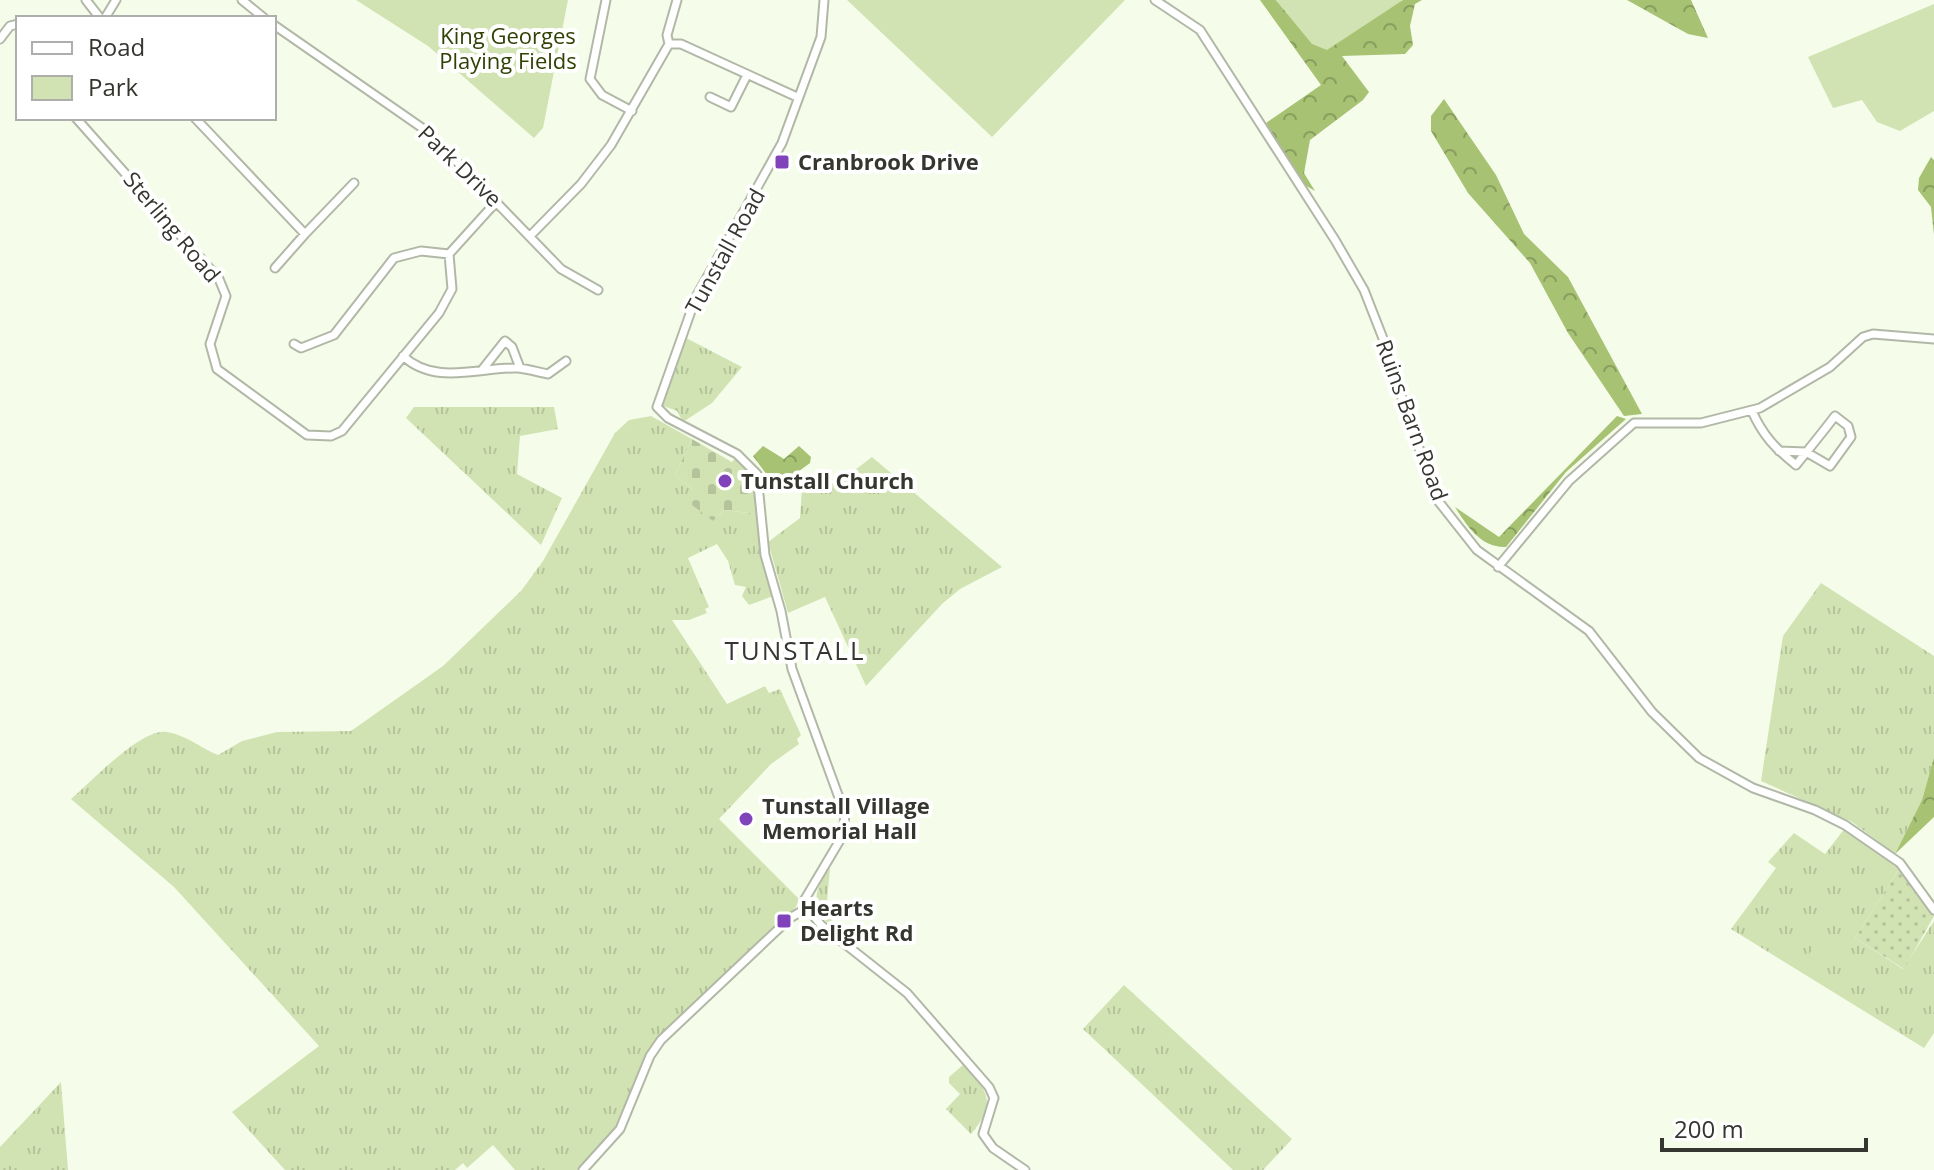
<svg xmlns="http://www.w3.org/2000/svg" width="1934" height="1170" viewBox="0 0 1934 1170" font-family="'Open Sans',sans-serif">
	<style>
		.grass { fill: url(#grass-tufts) }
		.forest { fill: url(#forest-crowns) }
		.cemetery { fill: url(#cemetery-stones) }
		.park { fill: #d1e3b3 }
		.garden { fill: url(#garden-dots) }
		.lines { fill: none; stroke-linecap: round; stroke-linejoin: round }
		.minor-casing { stroke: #b2b8a7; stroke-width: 11 }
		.minor { stroke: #fff; stroke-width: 7 }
		.poi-dot { fill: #8043b9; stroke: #fff; stroke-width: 3 }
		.labels { text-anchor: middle; stroke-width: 8; stroke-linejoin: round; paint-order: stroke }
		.park-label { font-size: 22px; fill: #304104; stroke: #fff }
		.poi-label { font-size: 22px; font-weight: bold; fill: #34362f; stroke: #fff; text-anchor: start }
		.street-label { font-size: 22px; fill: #34362f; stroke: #fff }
		.quarter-label { font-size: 26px; letter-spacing: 2px; fill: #34362f; stroke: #fff }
	</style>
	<defs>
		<pattern id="grass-tufts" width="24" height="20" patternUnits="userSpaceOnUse" patternTransform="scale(2)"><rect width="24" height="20" fill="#d1e3b3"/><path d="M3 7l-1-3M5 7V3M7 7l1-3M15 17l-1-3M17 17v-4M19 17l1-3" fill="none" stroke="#b4c39a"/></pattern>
		<pattern id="forest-crowns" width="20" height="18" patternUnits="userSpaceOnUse" patternTransform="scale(2)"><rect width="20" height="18" fill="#a6c272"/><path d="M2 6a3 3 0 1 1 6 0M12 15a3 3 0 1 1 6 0" fill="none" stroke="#889e5e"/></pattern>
		<pattern id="cemetery-stones" width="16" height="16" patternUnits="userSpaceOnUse" patternTransform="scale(2)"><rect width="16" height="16" fill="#d1e3b3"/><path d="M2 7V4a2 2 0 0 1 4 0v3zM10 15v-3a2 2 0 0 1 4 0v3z" fill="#b4c39a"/></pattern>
		<pattern id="garden-dots" width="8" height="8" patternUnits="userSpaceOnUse" patternTransform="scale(2)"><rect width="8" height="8" fill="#d1e3b3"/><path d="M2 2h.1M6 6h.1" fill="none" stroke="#b4c39a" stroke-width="1.8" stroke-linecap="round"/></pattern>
	</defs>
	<rect width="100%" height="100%" fill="#f5fdea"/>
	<!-- grass -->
	<path class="grass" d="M 686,338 L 742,367 L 712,403 L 683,422 L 677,411 L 661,405 Z
		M 414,407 L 554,407 L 558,429 L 520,436 L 517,474 L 562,498 L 541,545 L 406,418 Z
		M 651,416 L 692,439 L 675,475 L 693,490 L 713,521 L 724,510 L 757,514 L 764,564 L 773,596 L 749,605 L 742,596 L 746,587 L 735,585 L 728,561 L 717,544 L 688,558 L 709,607 L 705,609 L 707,613 L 689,620 L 672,620 L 727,704 L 765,686 L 769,693 L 780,689 L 801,735 L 797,739 L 799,744 L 771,764 L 719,819 L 799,899 L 796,907 L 753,953 L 648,1051 L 613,1132 L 580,1170 L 515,1170 L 493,1145 L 467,1168 L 463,1163 L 455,1170 L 285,1170 L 232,1112 L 319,1046 L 174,887 L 71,799 C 91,782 142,727 167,732 C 186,735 201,748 218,755 L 242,741 L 277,732 L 351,731 L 443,666 L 521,591 L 543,561 L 615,433 L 629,420 Z
		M 872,457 L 1002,567 L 960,589 L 942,604 L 866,686 L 825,597 L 788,613 L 768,542 L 800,518 L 802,488 L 838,483 Z
		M 1821,583 L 1934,656 L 1934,757 L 1922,800 L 1895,854 L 1852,822 L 1761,781 L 1783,636 Z
		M 1845,828 L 1899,869 L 1855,938 L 1903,969 L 1934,921 L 1934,1033 L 1924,1048 L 1731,929 L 1776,868 L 1768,862 L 1794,833 L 1825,854 Z
		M 830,868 L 826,913 L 841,933 C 812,915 809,895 830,868 Z
		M 1124,985 L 1292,1139 L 1263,1170 L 1233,1170 L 1083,1029 Z
		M 963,1065 C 989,1090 997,1104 971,1134 L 946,1109 L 960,1094 L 949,1083 L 949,1077 Z
		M 61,1082 L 68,1170 L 0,1170 L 0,1147 Z"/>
	<!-- forest -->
	<path class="forest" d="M 1260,0 L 1276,0 L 1312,43 L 1403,0 L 1422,0 L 1415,4 L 1410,26 L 1413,45 L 1405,54 L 1342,56 L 1369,92 L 1363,100 L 1310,140 L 1304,173 L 1315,191 L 1303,184 L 1266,123 L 1321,85 Z
		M 1627,0 L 1691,0 L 1708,38 L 1688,34 Z
		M 1444,99 L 1496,175 L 1524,234 L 1568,277 L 1642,414 L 1624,416 L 1568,333 L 1530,263 L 1468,193 L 1431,131 L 1431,116 Z
		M 1931,157 L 1934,160 L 1934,235 L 1931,207 L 1918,190 L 1919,178 Z
		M 1617,416 L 1626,419 L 1566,472 L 1506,547 C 1481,548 1467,526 1455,507 L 1499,537 Z
		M 763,446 L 784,459 L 799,446 L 811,457 L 810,463 L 791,477 L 767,475 L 753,456 Z
		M 1934,757 L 1934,817 L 1895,854 L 1922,800 Z"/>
	<!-- cemetery -->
	<path class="cemetery" d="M 692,439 L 732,462 L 735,458 L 752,472 L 757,514 L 724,510 L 713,521 L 692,505 L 693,490 L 675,475 Z"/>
	<!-- park -->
	<path class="park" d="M 356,0 L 568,0 L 543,128 L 534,138 L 428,46 Z
		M 847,0 L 1125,0 L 992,137 Z
		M 1276,0 L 1403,0 L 1327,50 L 1312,44 Z
		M 1934,4 L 1934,111 L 1900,131 L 1877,122 L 1862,100 L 1833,108 L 1808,57 Z
		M 1825,932 L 1841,944 L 1818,977 L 1801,965 Z"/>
	<!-- garden -->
	<path class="garden" d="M 1899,869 L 1934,916 L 1904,969 L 1855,938 Z"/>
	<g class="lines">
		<!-- minor casing -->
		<g class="minor-casing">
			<path id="minor" d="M 86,0 L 100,18
				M 242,0 L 264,18
				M 606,0 L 590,79 L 602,95 L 632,111
				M 1155,0 L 1200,30 L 1335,240 L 1364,290 L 1393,364 L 1406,413 L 1439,502 L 1477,550 L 1589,631 L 1652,712 L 1699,758 L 1753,788 L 1815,810 L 1845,825 L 1900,863 L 1934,910
				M 105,18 L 116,0
				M 274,25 L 428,132 L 561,269 L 598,290
				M 0,39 L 10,26 L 18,24
				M 669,44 L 667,35 L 677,0
				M 710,97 L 731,107 L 747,75
				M 76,118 L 219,279 L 226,296 L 210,344 L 217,369 L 307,435 L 331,436 L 342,431 L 439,313 L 452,289 L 449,254
				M 195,118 L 305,234 L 275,268
				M 305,234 L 354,183
				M 530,236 L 581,184 L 611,145 L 669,44 L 681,44 L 797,97
				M 294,344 L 301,348 L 334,335 L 394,258 L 421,251 L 449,254 L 497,201
				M 403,356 C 435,386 479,367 518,368 C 528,369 538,372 548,374 L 566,361
				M 482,370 L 505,341 L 512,347 L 520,368
				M 1752,411 C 1763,436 1776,449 1796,465 C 1809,449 1822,433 1835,416 L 1848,426 L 1851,437 L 1830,466 L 1806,452 L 1779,451
				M 1498,567 L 1569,481 L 1634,423 L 1701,423 L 1760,408 L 1830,367 L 1863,337 L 1873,334 L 1934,339
				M 807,908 L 805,899 L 843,835 L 845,814 L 792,669 L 781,611 L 765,555 L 757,474 L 737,454 L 668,418 L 657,407 L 696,297 L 782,143 L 821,37 L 824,0
				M 807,908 L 821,925 L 907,993 L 989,1087 L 994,1098 L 983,1134 L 993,1148 L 1025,1170
				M 583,1170 L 620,1129 L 650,1056 L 661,1040 L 790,918 L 807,908"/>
		</g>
		<!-- minor -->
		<use href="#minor" class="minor"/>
	</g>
	<!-- markers -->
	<g class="poi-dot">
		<rect x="774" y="154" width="16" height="16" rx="4"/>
		<circle cx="725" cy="481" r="8"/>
		<circle cx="746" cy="819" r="8"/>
		<rect x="776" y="913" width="16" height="16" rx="4"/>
	</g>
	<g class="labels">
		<!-- park labels -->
		<g class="park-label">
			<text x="508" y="44">King Georges<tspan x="508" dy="25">Playing Fields</tspan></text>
		</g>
		<!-- poi labels -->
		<g class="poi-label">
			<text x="798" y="170">Cranbrook Drive</text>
			<text x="741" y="489">Tunstall Church</text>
			<text x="762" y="814">Tunstall Village<tspan x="762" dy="25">Memorial Hall</tspan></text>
			<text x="800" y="916">Hearts<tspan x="800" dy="25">Delight Rd</tspan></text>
		</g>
		<!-- street labels -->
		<g class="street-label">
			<text transform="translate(460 166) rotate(44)" y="8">Park Drive</text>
			<text transform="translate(172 227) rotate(50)" y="8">Sterling Road</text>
			<text transform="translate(725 251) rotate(-61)" y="8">Tunstall Road</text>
			<text transform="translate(1412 420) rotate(70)" y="8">Ruins Barn Road</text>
		</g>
		<!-- quarter labels -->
		<g class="quarter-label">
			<text x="795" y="660">TUNSTALL</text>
		</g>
	</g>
	<!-- legend -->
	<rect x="16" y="16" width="260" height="104" fill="#ffffff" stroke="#aeafac" stroke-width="2"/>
	<rect x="32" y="42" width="40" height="12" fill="#ffffff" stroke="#aeafac" stroke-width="2"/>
	<text x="88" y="56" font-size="24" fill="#34362f">Road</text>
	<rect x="32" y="76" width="40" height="24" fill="#d1e3b3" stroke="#aeafac" stroke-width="2"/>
	<text x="88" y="96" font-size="24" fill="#34362f">Park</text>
	<!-- scale -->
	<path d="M1662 1138v12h204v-12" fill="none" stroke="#34362f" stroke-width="4"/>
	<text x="1674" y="1138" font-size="24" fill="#34362f" stroke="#ffffff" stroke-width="6" paint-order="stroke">200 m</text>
</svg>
